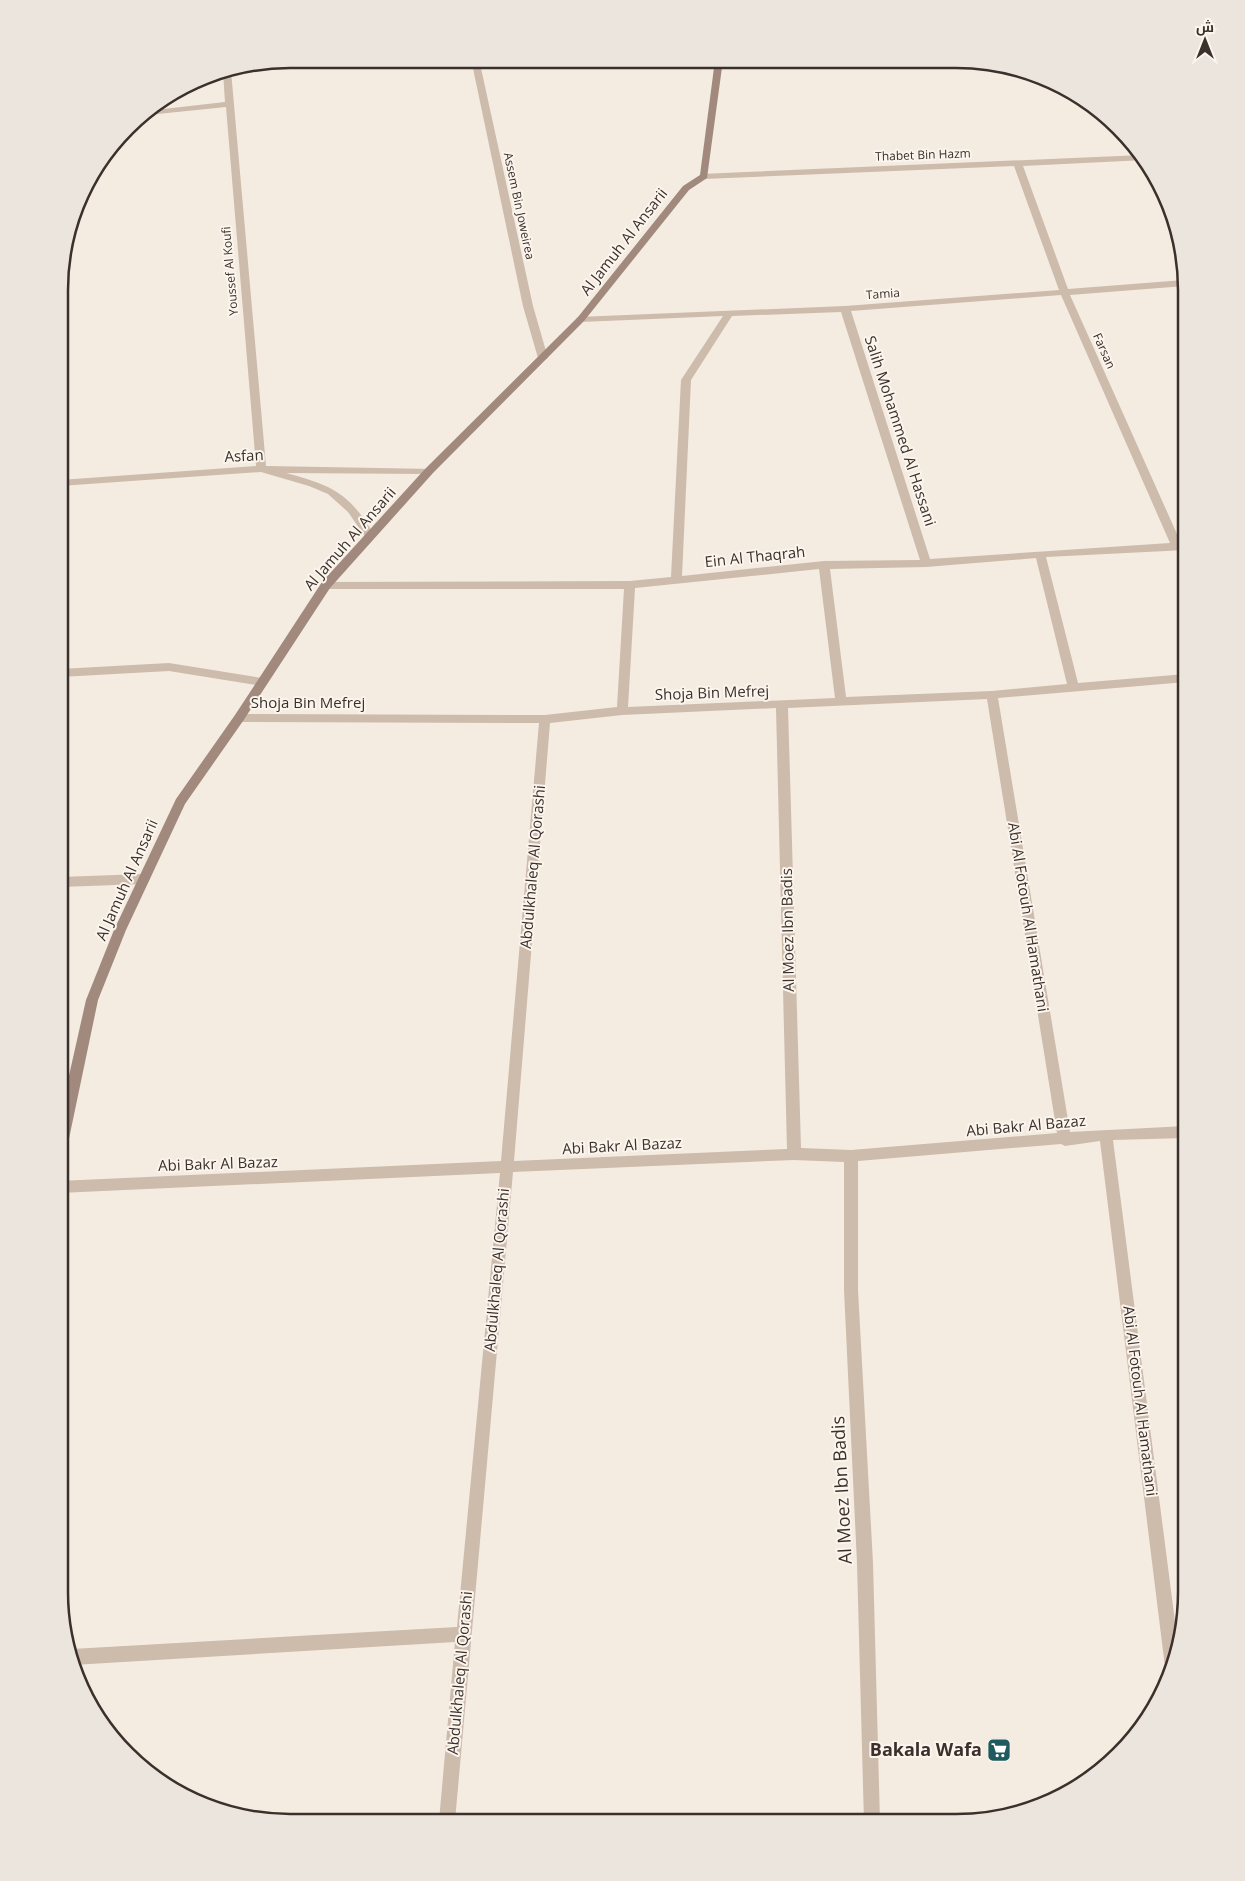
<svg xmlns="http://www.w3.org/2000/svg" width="1245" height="1881" viewBox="0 0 1245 1881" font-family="'Open Sans',Cairo,sans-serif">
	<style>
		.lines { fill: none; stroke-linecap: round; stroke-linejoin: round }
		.lane { fill: #cdbbac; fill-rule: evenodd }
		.street { fill: #cdbbac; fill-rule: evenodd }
		.secondary { fill: #a18a7d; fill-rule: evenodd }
		.labels { text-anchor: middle; stroke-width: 4; stroke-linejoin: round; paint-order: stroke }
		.far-street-label { font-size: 12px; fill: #3b302b; stroke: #fbf5ee }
		.street-label { font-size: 15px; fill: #3b302b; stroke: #fbf5ee }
		.near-street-label { font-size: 18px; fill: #3b302b; stroke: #fbf5ee }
		.near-poi-label { font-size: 18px; font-weight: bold; fill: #3b302b; stroke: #fbf5ee; text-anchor: end }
		.rim { fill: none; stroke: #3b302b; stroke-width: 2.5 }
	</style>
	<rect width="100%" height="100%" fill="#f4ebe1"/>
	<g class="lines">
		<!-- lane -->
		<path class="lane" d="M 716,60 L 755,60 L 751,62 L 719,63 L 716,63 Z"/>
		<!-- street -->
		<path class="street" d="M 471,59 L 479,59 L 533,306 L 548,358 L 543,361 L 538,358 L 523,306 Z
			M 231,71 L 266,466 L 433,469 L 434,471 L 429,474 L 286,473 C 334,486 349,493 375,536 L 374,538 L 366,538 L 348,512 L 328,494 L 309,486 L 261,472 L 60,486 L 60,480 L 256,466 L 226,107 L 138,116 L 146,111 L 225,102 L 223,72 Z
			M 1142,155 L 1145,160 L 1023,166 L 1068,289 L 1184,280 L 1185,286 L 1070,295 L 1181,543 L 1186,542 L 1186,550 L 1046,557 L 1078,683 L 1186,674 L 1186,682 L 998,698 L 1070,1132 L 1186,1126 L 1186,1138 L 1113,1140 L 1178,1645 L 1174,1666 L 1170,1674 L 1165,1667 L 1100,1141 L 1065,1146 L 1061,1144 L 858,1161 L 858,1290 L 873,1563 L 880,1822 L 864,1822 L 857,1563 L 844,1290 L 844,1162 L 794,1160 L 513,1172 L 455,1821 L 439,1821 L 455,1642 L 73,1665 L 70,1650 L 72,1649 L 457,1627 L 500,1173 L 59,1193 L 59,1181 L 501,1161 L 539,723 L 239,722 L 233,718 L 239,714 L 545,715 L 617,707 L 624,589 L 326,589 L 322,588 L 321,585 L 322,582 L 630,581 L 671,577 L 681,380 L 723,316 L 581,322 L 576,319 L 578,317 L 845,306 L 1059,290 L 1014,166 L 704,179 L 701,178 L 701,174 ZM 1061,295 L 1170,543 L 930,559 L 851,311 ZM 841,312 L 920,560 L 824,561 L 682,576 L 691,380 L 732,316 ZM 1036,558 L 1067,684 L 992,691 L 846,697 L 830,569 L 926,567 ZM 819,569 L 835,698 L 628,707 L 635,588 ZM 987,699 L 1057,1133 L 851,1150 L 801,1148 L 788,708 ZM 776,708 L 787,1149 L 514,1161 L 550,723 L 622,715 Z
			M 169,663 L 262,678 L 268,682 L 262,686 L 169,671 L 60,677 L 60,669 Z
			M 144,874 L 148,876 L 150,879 L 148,882 L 144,884 L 60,887 L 60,877 Z"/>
		<!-- secondary -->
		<path class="secondary" d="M 715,60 L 723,60 L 707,178 L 689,190 L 584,321 L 433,473 L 330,588 L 243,721 L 185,804 L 126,930 L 98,1000 L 66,1153 L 64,1157 L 59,1159 L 59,1120 L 86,1000 L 114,930 L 176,799 L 235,715 L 322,582 L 425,469 L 578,317 L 683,186 L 700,175 Z"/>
	</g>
	<!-- icons -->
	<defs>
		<g id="supermarket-square" transform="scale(1.25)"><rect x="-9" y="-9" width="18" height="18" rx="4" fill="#1f5a5e" stroke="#fbf5ee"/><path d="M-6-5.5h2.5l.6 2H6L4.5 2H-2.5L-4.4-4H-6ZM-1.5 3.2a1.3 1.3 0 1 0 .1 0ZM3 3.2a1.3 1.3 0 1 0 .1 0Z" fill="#fff"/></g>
	</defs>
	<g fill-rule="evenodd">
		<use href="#supermarket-square" x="999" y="1750"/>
	</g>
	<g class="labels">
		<!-- far-street labels -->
		<g class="far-street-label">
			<text transform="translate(923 155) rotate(-2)" y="4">Thabet Bin Hazm</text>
			<text transform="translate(519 206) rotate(78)" y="4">Assem Bin Joweirea</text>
			<text transform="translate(230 271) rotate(-95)" y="4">Youssef Al Koufi</text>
			<text transform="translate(883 294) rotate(-4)" y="4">Tamia</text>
			<text transform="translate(1104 351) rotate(66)" y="4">Farsan</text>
		</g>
		<!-- street labels -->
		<g class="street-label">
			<text transform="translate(624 242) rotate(-52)" y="5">Al Jamuh Al Ansarii</text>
			<text transform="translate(900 431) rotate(72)" y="5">Salih Mohammed Al Hassani</text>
			<text transform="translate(244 456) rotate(-3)" y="5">Asfan</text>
			<text transform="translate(350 539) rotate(-49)" y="5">Al Jamuh Al Ansarii</text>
			<text transform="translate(755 557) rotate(-6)" y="5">Ein Al Thaqrah</text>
			<text transform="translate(712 693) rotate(-2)" y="5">Shoja Bin Mefrej</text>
			<text x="308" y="708">Shoja Bin Mefrej</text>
			<text transform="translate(533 867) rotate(-85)" y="5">Abdulkhaleq Al Qorashi</text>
			<text transform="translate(127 880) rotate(-66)" y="5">Al Jamuh Al Ansarii</text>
			<text transform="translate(1028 917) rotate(81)" y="5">Abi Al Fotouh Al Hamathani</text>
			<text transform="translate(788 930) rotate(-91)" y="5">Al Moez Ibn Badis</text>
			<text transform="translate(1026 1126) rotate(-5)" y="5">Abi Bakr Al Bazaz</text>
			<text transform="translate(622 1146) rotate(-3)" y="5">Abi Bakr Al Bazaz</text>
			<text transform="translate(218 1164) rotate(-2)" y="5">Abi Bakr Al Bazaz</text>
			<text transform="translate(497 1270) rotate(-85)" y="5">Abdulkhaleq Al Qorashi</text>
			<text transform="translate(1140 1401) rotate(83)" y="5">Abi Al Fotouh Al Hamathani</text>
			<text transform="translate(460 1673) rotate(-85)" y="5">Abdulkhaleq Al Qorashi</text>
		</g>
		<!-- near-street labels -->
		<g class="near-street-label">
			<text transform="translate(842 1490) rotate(-93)" y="6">Al Moez Ibn Badis</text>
		</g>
		<!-- near-poi labels -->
		<g class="near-poi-label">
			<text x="982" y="1756">Bakala Wafa</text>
		</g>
	</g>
	<!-- crop -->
	<path d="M0 0H1245V1881H0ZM290 68H956A222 222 0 0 1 1178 290V1592A222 222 0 0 1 956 1814H290A222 222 0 0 1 68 1592V290A222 222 0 0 1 290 68Z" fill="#ece5de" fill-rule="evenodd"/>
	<path class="rim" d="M290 68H956A222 222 0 0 1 1178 290V1592A222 222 0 0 1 956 1814H290A222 222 0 0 1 68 1592V290A222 222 0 0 1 290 68Z"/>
	<!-- north arrow -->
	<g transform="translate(1205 40)" stroke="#fbf5ee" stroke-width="4" paint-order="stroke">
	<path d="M0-4L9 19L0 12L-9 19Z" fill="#3b302b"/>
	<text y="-8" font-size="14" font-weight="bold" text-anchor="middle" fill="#3b302b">ش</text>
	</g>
</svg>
